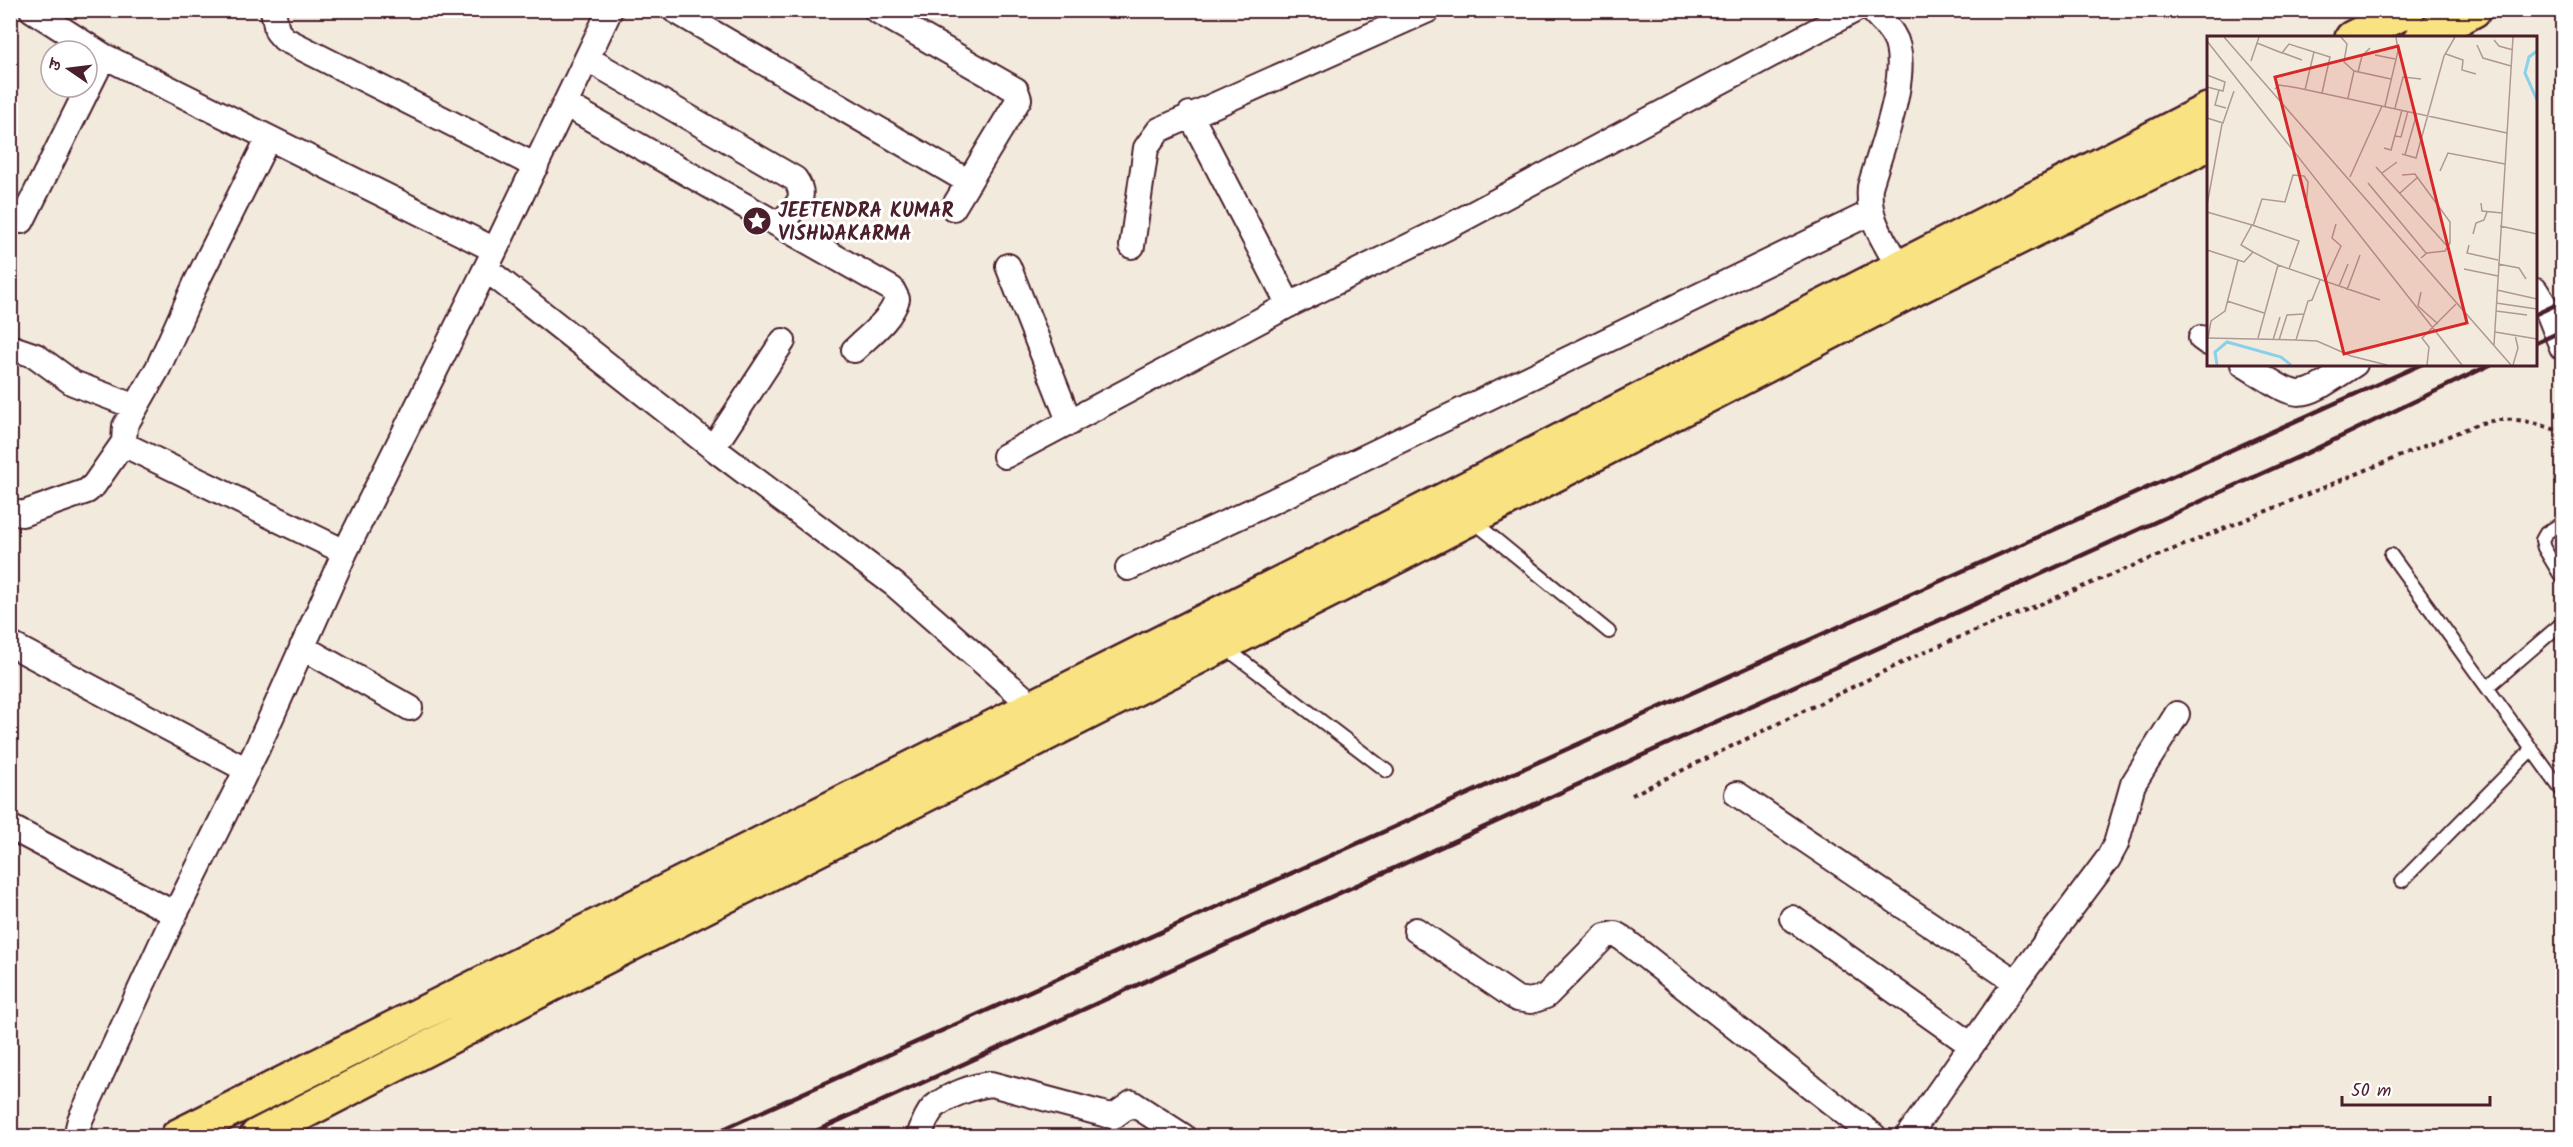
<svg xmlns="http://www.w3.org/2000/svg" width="2573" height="1147" viewBox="0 0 2573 1147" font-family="Kalam,'Playpen Sans Deva',sans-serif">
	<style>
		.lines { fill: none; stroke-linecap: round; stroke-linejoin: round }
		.service-casing { stroke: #4a1f2b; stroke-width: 16 }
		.minor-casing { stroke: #4a1f2b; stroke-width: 28 }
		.trunk-casing { stroke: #4a1f2b; stroke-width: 38 }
		.path { stroke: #4a1f2b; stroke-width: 4; stroke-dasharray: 4.5 4.5; stroke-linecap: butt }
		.service { stroke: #fff; stroke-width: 12 }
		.minor { stroke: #fff; stroke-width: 24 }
		.trunk { stroke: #f8e281; stroke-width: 33 }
		.rail { stroke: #4a1f2b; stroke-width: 4.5 }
		.labels { text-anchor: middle; stroke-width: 6; stroke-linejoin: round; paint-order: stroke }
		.poi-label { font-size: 20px; font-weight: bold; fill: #4a1f2b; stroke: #fff; text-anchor: start }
		.inset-river { fill: none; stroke: #89d0ea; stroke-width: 3 }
		.inset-road { fill: none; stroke: #af9995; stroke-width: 1.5 }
		.view { fill: #d62828; fill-opacity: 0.15; stroke: #d62828; stroke-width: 3 }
		.inset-edge { fill: none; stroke: #4a1f2b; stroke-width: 3 }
	</style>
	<rect width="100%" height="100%" fill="#f2eadc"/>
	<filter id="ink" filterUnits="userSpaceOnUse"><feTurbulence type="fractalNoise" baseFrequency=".0167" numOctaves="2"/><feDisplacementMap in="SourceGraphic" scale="12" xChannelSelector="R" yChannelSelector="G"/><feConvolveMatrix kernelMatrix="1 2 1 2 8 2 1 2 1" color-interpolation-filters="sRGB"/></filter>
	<g filter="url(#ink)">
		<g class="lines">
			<!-- service casing -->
			<g class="service-casing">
				<path id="service" d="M 1473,521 L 1609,632
					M 2562,523 L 2546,533 L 2542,540 L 2544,548 L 2562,578
					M 2391,555 L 2562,791
					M 1223,646 L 1387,771
					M 2488,687 L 2562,623
					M 2402,881 L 2532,749"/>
			</g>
			<!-- minor casing -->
			<g class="minor-casing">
				<path id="minor" d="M 32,10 L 104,56 L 495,250
					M 273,10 L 277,31 L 284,39 L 536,166
					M 674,10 L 969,182
					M 876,10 L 1016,90 L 1019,99 L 953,208
					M 1872,10 C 1879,18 1888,26 1893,35 C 1914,67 1880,151 1870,187 C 1867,220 1884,239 1899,268
					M 588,59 L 795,179 C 810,200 793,209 779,224
					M 565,104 L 892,289 L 897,299 C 891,320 869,335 854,350
					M 1190,114 L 1289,305
					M 268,139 L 197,281 L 158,368 L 125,426 L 124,442 L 129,447 L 345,552
					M 22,221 L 104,56
					M 1132,246 L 1146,148 L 1159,130 L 1428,10
					M 1008,266 L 1070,423
					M 486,269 L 713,448 L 895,585 L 1034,707
					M 2536,291 L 2547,309 L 2562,347
					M 2201,338 L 2208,343
					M 10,347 L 36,356 L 73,383 L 136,407
					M 2243,364 C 2304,402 2295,403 2355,364
					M 713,448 L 783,341
					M 1005,456 L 1289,305 L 1448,227 L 1855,10
					M 10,511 L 22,514 L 87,491 L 94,485 L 124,442
					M 1128,568 L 1316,481 L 1870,213
					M 10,644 L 247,770
					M 302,647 L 410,708
					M 1737,794 L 2016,982
					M 10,827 L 175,914
					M 1792,918 L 1971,1045
					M 1416,930 L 1517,999 L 1531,1001 L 1546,996 L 1605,936 L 1615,934 L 1622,938 L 1874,1136
					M 80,1136 L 78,1128 L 80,1120 L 175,914 L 256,751 L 345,552 L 495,250 L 610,10
					M 919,1136 C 923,1126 926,1115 934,1107 C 948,1095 974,1086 991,1084 L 1107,1115 L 1114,1116 L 1132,1103 L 1183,1136
					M 1908,1136 L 2016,982 L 2108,859 L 2116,844 L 2133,784 L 2177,714"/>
			</g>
			<!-- trunk casing -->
			<g class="trunk-casing">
				<path id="trunk" d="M 2352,38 L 2408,10
					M 2422,38 L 2474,10
					M 178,1136 L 1350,548 L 2208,110
					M 257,1136 L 589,965 L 1366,572 L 1914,289 L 2208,144"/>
			</g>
			<!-- path -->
			<path class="path" d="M 1632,795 L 1924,652 L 2478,424 C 2511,415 2531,421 2562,432"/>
			<!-- service -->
			<use href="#service" class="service"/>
			<!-- minor -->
			<use href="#minor" class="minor"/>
			<!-- trunk -->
			<use href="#trunk" class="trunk"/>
			<!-- rail -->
			<path class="rail" d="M 2536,314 L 2562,302
				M 2536,343 L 2562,331
				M 708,1136 L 2422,364
				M 805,1136 L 2307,453 L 2492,364"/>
		</g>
	</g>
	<!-- icons -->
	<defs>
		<g id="sight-disc" transform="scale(1.5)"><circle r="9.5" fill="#4a1f2b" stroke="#fff"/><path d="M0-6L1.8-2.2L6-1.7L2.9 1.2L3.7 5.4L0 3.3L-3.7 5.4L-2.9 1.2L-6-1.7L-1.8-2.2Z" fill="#fff"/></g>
	</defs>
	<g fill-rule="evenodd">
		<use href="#sight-disc" x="757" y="221"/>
	</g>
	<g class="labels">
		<!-- poi labels -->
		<g class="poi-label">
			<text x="778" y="217">JEETENDRA KUMAR<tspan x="778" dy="23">VISHWAKARMA</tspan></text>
		</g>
	</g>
	<!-- overview -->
	<g transform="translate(2207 36)">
		<rect width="330" height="330" fill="#f2eadc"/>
		<path class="inset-river" d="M 330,15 L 322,21 L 318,37 L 330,64M 10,329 L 8,316 L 20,306 L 74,321 L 84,329"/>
		<path class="inset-road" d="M 17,1 L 304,329M 134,1 L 140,8 L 137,26 L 147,35M 287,4 L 292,10 L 306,14M 0,5 L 255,329M 50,7 L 75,17 L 82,8 L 123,21 L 115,57M 270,9 L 276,22 L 304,30M 76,17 L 95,24M 239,18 L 256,24 L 255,34 L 269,38M 168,19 L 188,23M 44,25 L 52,1M 151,36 L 155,20 L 163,12M 0,39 L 18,46 L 16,55 L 12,54M 0,51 L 12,54 L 8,69 L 19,72M 68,53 L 72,49 L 91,52 L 300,97M 98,54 L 107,16M 141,62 L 147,35 L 184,43M 178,70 L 191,15 L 189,1M 188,72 L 196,41 L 214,43M 0,82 L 16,87 L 27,55M 188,100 L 194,101 L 201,75M 177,112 L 184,114 L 195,74M 195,118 L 209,122 L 237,20 L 248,1M 198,119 L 210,77M 169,131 L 241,211M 233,135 L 241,117 L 298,128M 175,137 L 190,126M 195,139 L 208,138 L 243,186 L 243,207 L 238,215 L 220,217 L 214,222M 143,141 L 175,70M 161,147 L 219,217M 193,157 L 211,141M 274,167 L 275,175 L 295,177M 0,169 L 15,88M 0,176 L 45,189M 46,190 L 55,163 L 78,166 L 86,139 L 97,140 L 101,146 L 99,172M 293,190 L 330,198M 266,198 L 269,187 L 277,184 L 280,176M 262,209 L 260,217 L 291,224M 0,214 L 37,226 L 46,216 L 71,229 L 173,264M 46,216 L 34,209 L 45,189 L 92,205 L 82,233M 291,228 L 312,232 L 319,243M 257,233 L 291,240M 113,244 L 105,264 L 101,265 L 89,304 L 110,305 L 144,320 L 180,329M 118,245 L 134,210 L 125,202 L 129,188M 132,250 L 141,228M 140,254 L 153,219M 290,254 L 330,263M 214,256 L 211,270 L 231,288M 20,265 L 57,277M 289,267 L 330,273M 289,275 L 320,279M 288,296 L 330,303M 0,302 L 89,304M 1,302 L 4,285 L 18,275 L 31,224M 51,302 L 71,229M 66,304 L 73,281M 72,304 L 80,279 L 97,278M 287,309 L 306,1M 220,329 L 222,311 L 215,302 L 249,268M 306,329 L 311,312 L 308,299"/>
		<path class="view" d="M 191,10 L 260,287 L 137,318 L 68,41 Z"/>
		<rect width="330" height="330" class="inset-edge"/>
	</g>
	<!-- margin -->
	<rect width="2573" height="1147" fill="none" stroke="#fff" stroke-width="36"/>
	<rect x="18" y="18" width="2537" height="1111" fill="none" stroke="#4a1f2b" stroke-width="2" filter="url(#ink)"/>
	<!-- north arrow -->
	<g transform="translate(69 69) rotate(284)"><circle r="28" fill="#ffffff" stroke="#b7a5aa" stroke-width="1.5"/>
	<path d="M0-4.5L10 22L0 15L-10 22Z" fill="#4a1f2b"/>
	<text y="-9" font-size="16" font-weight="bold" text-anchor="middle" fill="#4a1f2b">उ</text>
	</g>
	<!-- scale -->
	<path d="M2342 1096v9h148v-9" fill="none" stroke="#4a1f2b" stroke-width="3"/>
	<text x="2351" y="1096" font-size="18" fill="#4a1f2b" stroke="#ffffff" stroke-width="4.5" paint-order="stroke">50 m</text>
</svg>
